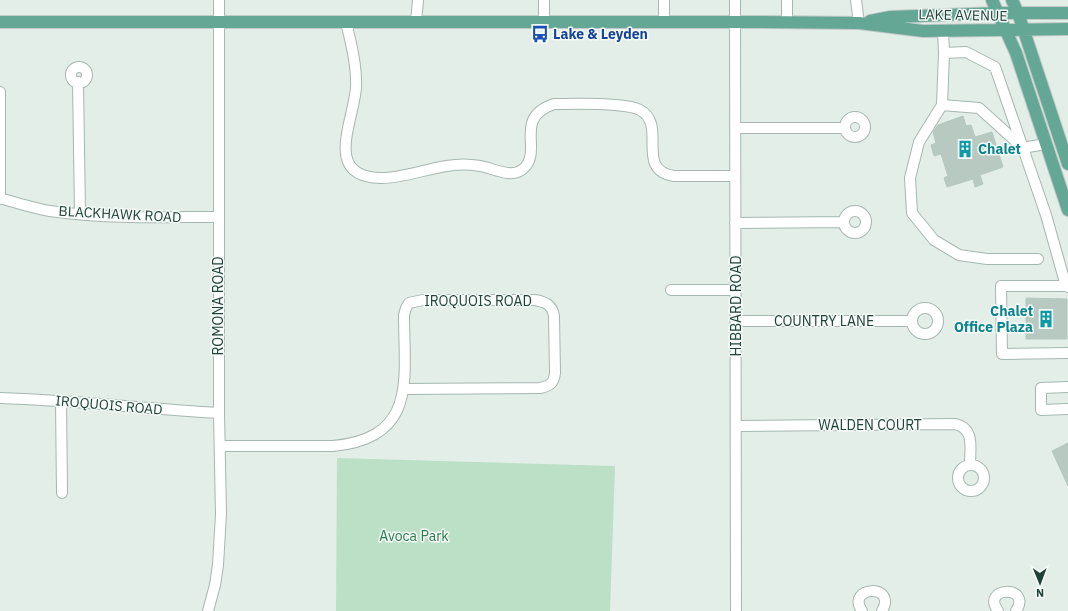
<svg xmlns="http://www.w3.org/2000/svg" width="1068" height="611" viewBox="0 0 1068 611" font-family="'IBM Plex Sans',sans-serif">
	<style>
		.green { fill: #bbe0c5 }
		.building { fill: #b8c9c2; stroke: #b5c8c0 }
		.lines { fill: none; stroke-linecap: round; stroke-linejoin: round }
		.minor-casing { stroke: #a5b7b0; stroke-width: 12 }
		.major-casing { stroke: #c1cac7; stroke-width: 14 }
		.minor { stroke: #fff; stroke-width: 10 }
		.major { stroke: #65a795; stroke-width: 12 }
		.labels { text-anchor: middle; stroke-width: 3; stroke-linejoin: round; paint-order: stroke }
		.street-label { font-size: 14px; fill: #214138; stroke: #f4faf7 }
		.transit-label { font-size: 14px; font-weight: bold; fill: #164399; stroke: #f4faf7; text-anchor: start }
		.culture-label { font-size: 14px; font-weight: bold; fill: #0d838f; stroke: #f4faf7; text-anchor: start }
		.park-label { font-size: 14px; fill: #297b48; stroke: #f4faf7 }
	</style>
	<rect width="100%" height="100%" fill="#e3eee9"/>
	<!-- green -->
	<path class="green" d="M 337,458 L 615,466 L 610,611 L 336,611 Z"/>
	<!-- building -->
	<path class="building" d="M 963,116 L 966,126 L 971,125 L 975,137 L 992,132 L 1003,167 L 980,175 L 983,184 L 975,187 L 973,179 L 947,187 L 944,178 L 948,176 L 941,154 L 934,156 L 931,145 L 936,143 L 933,132 L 938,125 Z
		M 1026,298 L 1067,299 L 1067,339 L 1026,339 Z
		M 1068,443 L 1068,486 L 1052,451 Z"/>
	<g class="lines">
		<!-- minor casing -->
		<g class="minor-casing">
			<path id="minor" d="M 544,0 L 544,22
				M 664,0 L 664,22
				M 735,0 L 736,611
				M 787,0 L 787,23
				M 856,0 L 859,23
				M 346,22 C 351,43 357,66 356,88 C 353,123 323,177 381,178 C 403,178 425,169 447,166 C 458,164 469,164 480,166 C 493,168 511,179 523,169 C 544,151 512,118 554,104 C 573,104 624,102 640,110 C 668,125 634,170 674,176 L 735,176
				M 416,22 L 418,0
				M 943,30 L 944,53 L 942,105 L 919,142 L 910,178 L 912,213 L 934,240 L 959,255 L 987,259 L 1038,259
				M 944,53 L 966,52 L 995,67 L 1046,215 L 1066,286
				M71 75a8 8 0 1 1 16 0a8 8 0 1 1-16 0Z
				M 78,82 L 80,214
				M 0,92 L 0,199
				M 942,105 L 979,108 L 1021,146
				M845 127a10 10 0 1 1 20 0a10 10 0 1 1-20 0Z
				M 735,128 L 845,128
				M 1022,148 L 1046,144
				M 0,198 C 17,203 33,208 50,211 C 106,219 162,217 218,217
				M844 222a11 11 0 1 1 22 0a11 11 0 1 1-22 0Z
				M 735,223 L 844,222
				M 1068,287 L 1066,286 L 1001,286 L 1002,354 L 1068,353
				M 671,290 L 735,290
				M912 321a13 13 0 1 1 26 0a13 13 0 1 1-26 0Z
				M 736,321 L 912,321
				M 1068,387 L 1041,388 L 1041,410 L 1068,409
				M 0,398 C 73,400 146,409 219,413
				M 61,401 L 62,493
				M 736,426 L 955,424 C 975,428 970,448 970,464
				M 220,446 L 333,446 C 418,438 404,379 404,315 L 406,308 L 409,303 L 423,300 L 535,300 C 546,302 552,305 554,316 L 555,373 C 554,383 550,386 540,388 L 404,389
				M958 478a13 13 0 1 1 26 0a13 13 0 1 1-26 0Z
				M 208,611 L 215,585 L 218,565 L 221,514 L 219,413 L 219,0
				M 862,611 C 845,586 898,583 882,611
				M 998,611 C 980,586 1033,585 1016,611"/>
		</g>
		<!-- major casing -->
		<g class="major-casing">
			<path id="major" d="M 992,0 L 1016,53 L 1068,210
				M 1012,0 L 1018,13 L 1068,164
				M 870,21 L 890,17 L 997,13 L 1068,13
				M 0,22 L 751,22 L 859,23 L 923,31 L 1068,29"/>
		</g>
		<!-- minor -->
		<use href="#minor" class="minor"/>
		<!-- major -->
		<use href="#major" class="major"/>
	</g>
	<!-- icons -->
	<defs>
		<g id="bus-bare" transform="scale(1.38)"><path d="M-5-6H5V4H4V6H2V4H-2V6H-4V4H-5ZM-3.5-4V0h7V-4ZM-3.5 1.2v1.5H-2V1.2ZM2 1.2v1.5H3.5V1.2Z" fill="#1a4fb4" stroke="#f4faf7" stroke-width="2.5" paint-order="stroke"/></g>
		<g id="building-bare" transform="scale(1.38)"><path d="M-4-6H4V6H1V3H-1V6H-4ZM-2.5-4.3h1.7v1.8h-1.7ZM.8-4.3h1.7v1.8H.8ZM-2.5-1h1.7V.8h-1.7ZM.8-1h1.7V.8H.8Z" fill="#0f9aa8" stroke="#f4faf7" stroke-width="2.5" paint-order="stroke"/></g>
	</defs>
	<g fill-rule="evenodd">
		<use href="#bus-bare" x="540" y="34"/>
		<use href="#building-bare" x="965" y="149"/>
		<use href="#building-bare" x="1046" y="319"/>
	</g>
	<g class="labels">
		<!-- street labels -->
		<g class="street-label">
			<text transform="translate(963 15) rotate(1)" y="5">LAKE AVENUE</text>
			<text transform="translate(120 214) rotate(3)" y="5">BLACKHAWK ROAD</text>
			<text x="478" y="306">IROQUOIS ROAD</text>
			<text transform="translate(218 306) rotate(-90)" y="5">ROMONA ROAD</text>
			<text transform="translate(736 306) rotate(-90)" y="5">HIBBARD ROAD</text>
			<text x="824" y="326">COUNTRY LANE</text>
			<text transform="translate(109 405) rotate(5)" y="5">IROQUOIS ROAD</text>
			<text x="870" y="430">WALDEN COURT</text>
		</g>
		<!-- transit labels -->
		<g class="transit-label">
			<text x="553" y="39">Lake &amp; Leyden</text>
		</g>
		<!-- culture labels -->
		<g class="culture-label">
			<text x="978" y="154">Chalet</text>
			<text x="1033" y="316" text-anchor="end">Chalet<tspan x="1033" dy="16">Office Plaza</tspan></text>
		</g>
		<!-- park labels -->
		<g class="park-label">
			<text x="414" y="541">Avoca Park</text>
		</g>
	</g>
	<!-- north arrow -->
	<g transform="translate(1040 583) rotate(179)" stroke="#f4faf7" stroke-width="3" paint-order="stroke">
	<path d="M0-3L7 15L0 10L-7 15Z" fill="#214138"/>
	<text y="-6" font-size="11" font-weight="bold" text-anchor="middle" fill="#214138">N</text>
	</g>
</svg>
